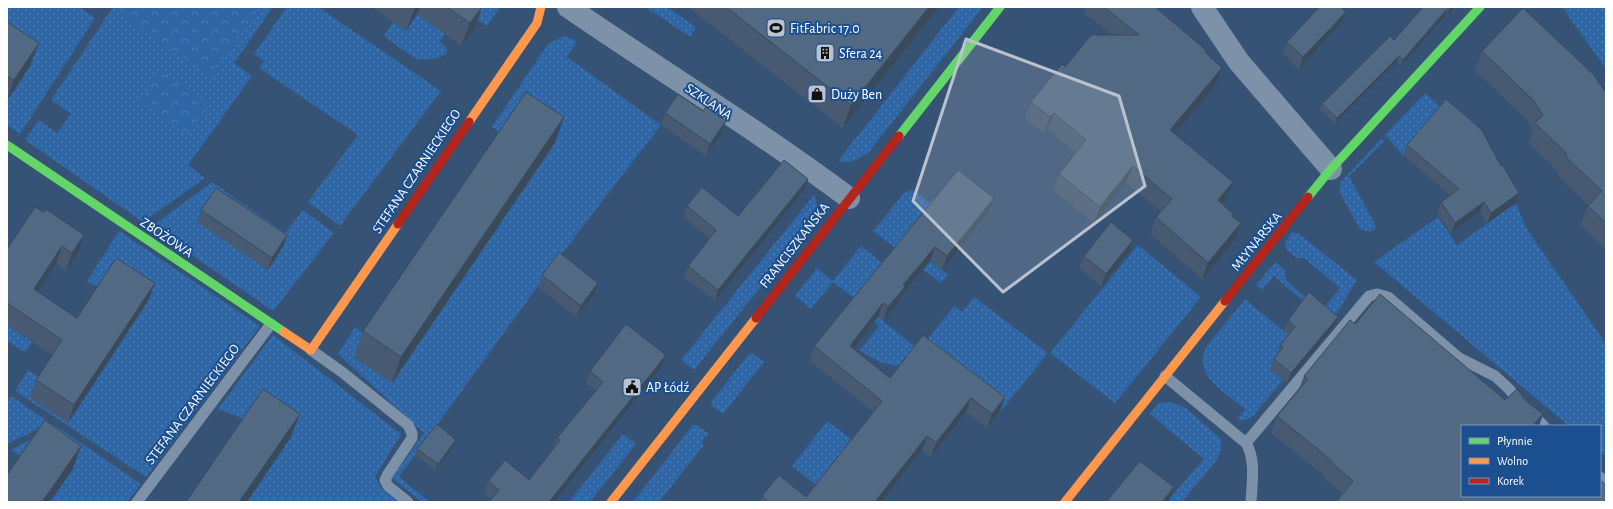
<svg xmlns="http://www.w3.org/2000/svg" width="1613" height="509" viewBox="0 0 1613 509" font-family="'Alegreya Sans',sans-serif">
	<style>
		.grass { fill: url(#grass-dots) }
		.park { fill: url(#park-crowns) }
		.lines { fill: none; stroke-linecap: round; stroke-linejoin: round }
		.lane { stroke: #7d92a8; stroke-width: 11 }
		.street { stroke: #7d92a8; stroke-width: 22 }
		.fast { stroke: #63d668; stroke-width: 9 }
		.slow { stroke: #ff974d; stroke-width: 9 }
		.jam { stroke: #b3261e; stroke-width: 9 }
		.wall { fill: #475a72 }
		.shaded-wall { fill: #394a5c }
		.building { fill: #526984; stroke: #394a5c }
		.marked { fill: #b9c2ce; fill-opacity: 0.2; stroke: #b9c2ce; stroke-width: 3; stroke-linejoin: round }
		.labels { text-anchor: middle; stroke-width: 4; stroke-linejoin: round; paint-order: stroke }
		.poi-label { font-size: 14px; fill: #fff; stroke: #1b4f8f; text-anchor: start }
		.street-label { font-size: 14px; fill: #fff; stroke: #1b4f8f }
	</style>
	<defs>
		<pattern id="grass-dots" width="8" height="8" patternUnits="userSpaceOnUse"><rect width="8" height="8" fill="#2f66a5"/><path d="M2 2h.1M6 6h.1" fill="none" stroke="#4e7db2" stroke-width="1.8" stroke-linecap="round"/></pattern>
		<pattern id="park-crowns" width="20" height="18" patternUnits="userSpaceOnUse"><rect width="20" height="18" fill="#2f66a5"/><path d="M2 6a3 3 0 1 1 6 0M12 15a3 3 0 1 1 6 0" fill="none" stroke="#4e7db2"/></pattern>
	</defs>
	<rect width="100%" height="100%" fill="#365274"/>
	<!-- grass -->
	<path class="grass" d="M 7,7 L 79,7 L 95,18 L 20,134 L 7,125 L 7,101 L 30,66 L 7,51 Z
		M 113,7 L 273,7 L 234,63 L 252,76 L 188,165 L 205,178 L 143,222 L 25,140 L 39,120 L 57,133 L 71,114 L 51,100 Z
		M 287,7 L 318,7 L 441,91 L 340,226 L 308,202 L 358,135 L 259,68 L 264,61 L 254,54 Z
		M 422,7 L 500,7 L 487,26 L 462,9 L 440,41 C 456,54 441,58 428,59 C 425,59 421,60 418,59 C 413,58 390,41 384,36 L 393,22 L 406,31 Z
		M 646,7 L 667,7 L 696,27 L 690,37 Z
		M 959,7 L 983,7 L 869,152 C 857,160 853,164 838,161 Z
		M 1562,7 L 1606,7 L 1606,69 Z
		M 564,36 L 577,41 L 567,57 L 661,125 L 554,264 L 399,477 L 430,502 L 422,502 L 392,478 L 424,433 L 338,354 L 355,327 L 367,336 L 354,357 L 392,382 L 554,143 L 504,135 L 492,127 L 548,44 Z
		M 1425,93 L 1443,109 L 1403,155 L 1385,135 Z
		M 1381,139 L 1384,141 L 1349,176 L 1377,228 L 1370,232 L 1360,229 L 1339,191 L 1341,182 Z
		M 212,182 L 285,233 L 303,210 L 334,233 L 273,311 L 151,227 Z
		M 911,190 L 918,193 L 934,206 L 905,241 L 948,275 L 941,283 L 873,231 L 904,193 Z
		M 814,195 L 818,209 L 815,219 L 694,370 L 681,360 Z
		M 1516,203 L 1526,228 L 1606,344 L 1606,457 L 1600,452 L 1600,426 L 1569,426 L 1374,262 L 1438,217 L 1457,245 Z
		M 119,231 L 260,326 L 146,477 L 15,391 L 28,370 L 42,379 L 68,423 L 148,301 L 101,289 L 87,281 Z
		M 1292,232 L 1299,234 L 1357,280 L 1330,324 L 1253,416 L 1246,420 L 1237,420 L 1245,409 C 1226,393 1190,374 1207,346 L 1245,299 L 1292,338 L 1270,370 L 1275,374 L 1323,318 L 1274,276 L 1262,290 L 1256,285 L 1276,262 L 1285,270 L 1286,280 L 1321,311 L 1340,288 L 1304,258 L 1296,258 L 1286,249 L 1285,242 Z
		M 1138,245 L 1201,297 L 1115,403 L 1050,353 Z
		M 861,246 L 886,266 L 858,301 L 833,282 L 811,309 L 795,296 L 817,268 L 833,281 Z
		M 974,297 L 1048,353 L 1002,410 L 920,349 L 954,306 L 962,312 Z
		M 878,317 L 918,349 L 905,366 C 888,366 874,361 860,350 L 879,326 L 874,322 Z
		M 7,325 L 32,342 L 25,352 L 7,341 Z
		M 273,335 L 401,434 L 375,477 L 382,489 L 398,502 L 247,502 L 249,421 L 218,409 Z
		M 752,353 L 764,362 L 723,414 L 712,406 L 711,402 L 749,354 Z
		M 11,396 L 50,423 L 7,444 L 7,402 Z
		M 1171,402 L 1186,408 L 1221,439 L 1221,449 L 1217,460 L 1182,502 L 1167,502 L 1204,459 L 1150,414 L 1159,403 Z
		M 827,421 L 851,439 L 816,485 L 792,466 Z
		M 693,425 L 696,425 L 708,433 L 701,442 L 704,445 L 659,502 L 633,502 Z
		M 56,426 L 141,484 L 127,502 L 50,502 L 25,459 L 11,450 Z
		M 623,434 L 636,444 L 590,502 L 569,502 Z"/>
	<!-- park -->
	<path class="park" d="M 128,7 L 260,7 L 210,76 L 122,17 Z
		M 160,70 L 210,104 L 188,135 L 140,102 Z"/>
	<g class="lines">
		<!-- lane -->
		<path class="lane" d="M 311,350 L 342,372 L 408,425 L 412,433 L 412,438 L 388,474 L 385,480 L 388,486 L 408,502
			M 1165,376 L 1246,443 C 1256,459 1252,484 1251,502
			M 1246,443 L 1369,296 L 1377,294 L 1388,297 L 1459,358 L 1495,376 L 1508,388 L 1527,410 L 1544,426
			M 1600,477 L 1606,483
			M 137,502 L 271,324"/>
		<!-- street -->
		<path class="street" d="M 568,7 C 661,71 758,130 849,198
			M 1202,7 L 1239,62 L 1331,169"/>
		<!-- fast -->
		<path class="fast" d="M 899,136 L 1000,7
			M 7,145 L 284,332
			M 1308,197 L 1331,169 L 1480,7"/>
		<!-- slow -->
		<path class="slow" d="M 469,122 L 537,23 L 541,7
			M 284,332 L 311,350 L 398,224
			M 611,502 L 756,318
			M 1065,502 L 1225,301"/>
		<!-- jam -->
		<path class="jam" d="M 398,224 L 469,122
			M 1225,301 L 1308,197
			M 756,318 L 899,136"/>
	</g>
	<!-- wall -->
	<path class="wall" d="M 371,7 L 482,7 L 475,28 L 461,46 L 417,14 L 406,31 Z
		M 688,7 L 939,7 L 843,128 Z
		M 1087,7 L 1157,7 L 1156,8 L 1205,53 L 1216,85 L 1175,134 L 1233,182 L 1227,198 L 1222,204 L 1233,214 L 1232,216 L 1235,240 L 1202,279 L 1150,234 L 1156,217 L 1161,211 L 1126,183 L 1094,223 L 1053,190 L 1059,174 L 1076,153 L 1047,129 L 1044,134 L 1025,118 L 1031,102 L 1065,67 L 1113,35 L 1084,13 Z
		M 1423,7 L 1455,7 L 1446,17 L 1445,16 L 1401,66 L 1397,62 L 1335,124 L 1320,110 L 1322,104 L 1394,40 Z
		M 7,22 L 39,43 L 30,66 L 7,101 Z
		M 1341,23 L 1299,69 L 1283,54 L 1287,42 Z
		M 1482,51 L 1606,93 L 1606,250 L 1580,225 L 1588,206 L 1588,205 L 1558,176 L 1559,172 L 1528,143 L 1533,130 L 1526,119 L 1475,71 Z
		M 703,111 L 726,121 L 722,133 L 706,156 L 661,125 L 665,113 Z
		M 564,117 L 555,143 L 392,383 L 354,357 L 363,331 Z
		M 1407,145 L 1501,166 L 1519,193 L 1516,203 L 1487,223 L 1480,212 L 1451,233 L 1437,213 L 1441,202 L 1451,196 L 1403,155 Z
		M 958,170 L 989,212 L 942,270 L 930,261 L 903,294 L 900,301 L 883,321 L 878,317 L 853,349 L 890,378 L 923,335 L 1000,411 L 987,428 L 966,412 L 931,457 L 922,450 L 881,502 L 760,502 L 762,496 L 806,497 L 873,412 L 809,360 L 814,346 Z
		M 808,179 L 804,190 L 715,301 L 684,277 L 688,266 L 710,239 L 683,217 L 687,206 L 738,216 Z
		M 35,207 L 78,253 L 66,271 L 56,264 L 37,292 L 77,318 L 155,283 L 148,301 L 68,423 L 30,398 L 36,380 L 52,355 L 7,325 L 7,249 Z
		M 201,210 L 287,235 L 283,247 L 268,270 L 197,222 Z
		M 1129,252 L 1101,286 L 1079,268 L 1084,256 Z
		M 542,275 L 594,295 L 576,317 L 538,287 Z
		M 1288,320 L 1334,327 L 1287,383 L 1270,370 L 1274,359 L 1277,355 L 1280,345 L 1289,335 L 1284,331 Z
		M 1355,324 L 1505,400 L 1526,401 L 1343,494 L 1325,479 L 1326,477 L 1271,433 L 1277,416 L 1298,392 L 1304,376 Z
		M 666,355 L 662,366 L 554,502 L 489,502 L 492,499 L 484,493 L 488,481 L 529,480 L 553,449 L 557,438 L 596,390 L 586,383 L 590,371 Z
		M 454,446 L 435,470 L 415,455 L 417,449 Z"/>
	<!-- shaded-wall -->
	<path class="shaded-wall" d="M 415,7 L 420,7 L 417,14 L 406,31 Z
		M 482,7 L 475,28 L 461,46 L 470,23 Z
		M 929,7 L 939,7 L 843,128 L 851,105 Z
		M 1451,7 L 1455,7 L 1446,17 L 1449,10 Z
		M 1447,9 L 1445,16 L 1401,66 L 1403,60 Z
		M 1346,12 L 1341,23 L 1299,69 L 1303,57 Z
		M 39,43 L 30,66 L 7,101 L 7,99 L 14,80 Z
		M 1399,56 L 1397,62 L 1335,124 L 1337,118 Z
		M 1222,68 L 1216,85 L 1164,147 L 1170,130 Z
		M 1054,113 L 1047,129 L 1044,134 L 1050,117 Z
		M 564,117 L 555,143 L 392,383 L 401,357 Z
		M 726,121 L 722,133 L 706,156 L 710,144 Z
		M 1133,166 L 1126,183 L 1094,223 L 1100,207 Z
		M 808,179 L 804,190 L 715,301 L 718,290 Z
		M 1233,182 L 1227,198 L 1212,217 L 1218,200 Z
		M 1519,193 L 1516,203 L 1487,223 L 1491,213 Z
		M 994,198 L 989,212 L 942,270 L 947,256 Z
		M 1484,202 L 1480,212 L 1451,233 L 1455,223 Z
		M 1241,223 L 1235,240 L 1202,279 L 1208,263 Z
		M 84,235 L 78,253 L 66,271 L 72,253 Z
		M 287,235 L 283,247 L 268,270 L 272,258 Z
		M 1133,240 L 1129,252 L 1101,286 L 1106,274 Z
		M 62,246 L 56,264 L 27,307 L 34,289 Z
		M 935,247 L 930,261 L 903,294 L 900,301 L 883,321 L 888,307 L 903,285 Z
		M 155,283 L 148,301 L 68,423 L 74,405 Z
		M 598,283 L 594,295 L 576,317 L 581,306 Z
		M 883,303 L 878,317 L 845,360 L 850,346 Z
		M 1338,317 L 1334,327 L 1287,383 L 1291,373 Z
		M 666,355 L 662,366 L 554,502 L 549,502 Z
		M 1005,397 L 1000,411 L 987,428 L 992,414 Z
		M 971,398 L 966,412 L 931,457 L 936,443 Z
		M 300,414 L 291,437 L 247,502 L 239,502 Z
		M 1543,414 L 1539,426 L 1533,426 L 1534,424 Z
		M 927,436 L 922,450 L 881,502 L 875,502 Z
		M 456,440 L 454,446 L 435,470 L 438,464 Z
		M 81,446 L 73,469 L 50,502 L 42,502 Z
		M 1174,487 L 1170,498 L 1167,502 L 1162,502 Z"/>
	<!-- building -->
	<path class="building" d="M 447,7 L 482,7 L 470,23 Z
		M 726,7 L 929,7 L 851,105 Z
		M 1104,7 L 1155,7 L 1206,50 L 1205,52 L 1222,68 L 1170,130 L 1233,182 L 1218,200 L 1233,214 L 1232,216 L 1241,223 L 1208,263 L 1156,217 L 1172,199 L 1133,166 L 1100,207 L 1059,174 L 1086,140 L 1054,113 L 1050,117 L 1031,102 L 1062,64 L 1065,67 L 1091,35 L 1139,35 Z
		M 1319,7 L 1341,7 L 1346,12 L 1303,57 L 1287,42 Z
		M 1423,7 L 1451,7 L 1449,10 L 1447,9 L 1403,60 L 1399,56 L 1337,118 L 1322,104 L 1390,36 L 1394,40 Z
		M 1523,8 L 1593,74 L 1606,93 L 1606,223 L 1588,206 L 1602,191 L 1565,156 L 1567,154 L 1535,123 L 1543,115 L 1533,100 L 1482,51 Z
		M 7,22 L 39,43 L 14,80 L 7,76 Z
		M 526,92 L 564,117 L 401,357 L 363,331 Z
		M 678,94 L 703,111 L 706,107 L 726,121 L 710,144 L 665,113 Z
		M 1446,99 L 1482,130 L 1501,166 L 1502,164 L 1519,193 L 1491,213 L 1484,202 L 1455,223 L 1441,202 L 1459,189 L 1407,145 Z
		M 784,160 L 808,179 L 718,290 L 688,266 L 716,230 L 687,206 L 702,187 L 738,216 Z
		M 958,170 L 994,198 L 947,256 L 935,247 L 903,285 L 905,287 L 888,307 L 883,303 L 850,346 L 890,378 L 923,335 L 1005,397 L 992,414 L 971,398 L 936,443 L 927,436 L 875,502 L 766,502 L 767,500 L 762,496 L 779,475 L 806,497 L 882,401 L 814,346 Z
		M 216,188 L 287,235 L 272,258 L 201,210 Z
		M 35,207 L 44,212 L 46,209 L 84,235 L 72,253 L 62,246 L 34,289 L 77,318 L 116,258 L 155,283 L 74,405 L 36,380 L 62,340 L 7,303 L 7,249 Z
		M 1111,222 L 1133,240 L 1106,274 L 1084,256 Z
		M 559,252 L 598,283 L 581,306 L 542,275 Z
		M 1309,292 L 1338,317 L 1291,373 L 1274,359 L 1283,347 L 1280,345 L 1295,327 L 1288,320 Z
		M 1380,294 L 1505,400 L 1517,389 L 1526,401 L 1543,414 L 1534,424 L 1535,426 L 1462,426 L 1462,496 L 1600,496 L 1600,480 L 1606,485 L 1606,502 L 1336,502 L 1353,481 L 1331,462 L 1332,461 L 1277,416 L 1308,379 L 1304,376 L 1350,320 L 1355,324 Z
		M 626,324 L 666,355 L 549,502 L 489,502 L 499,490 L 488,481 L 505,460 L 529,480 L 560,440 L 557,438 L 603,382 L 590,371 Z
		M 263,389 L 300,414 L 239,502 L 186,502 Z
		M 45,420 L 81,446 L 42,502 L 7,502 L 7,475 Z
		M 437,424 L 456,440 L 438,464 L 417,449 Z
		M 1140,461 L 1174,487 L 1162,502 L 1106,502 Z"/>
	<!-- marked area -->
	<path class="marked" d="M 966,39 L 1119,96 L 1145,186 L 1003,292 L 913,201 Z"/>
	<!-- icons -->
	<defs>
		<g id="stadium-square" transform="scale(1)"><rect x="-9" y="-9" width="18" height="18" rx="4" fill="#b9c2ce" stroke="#1b4f8f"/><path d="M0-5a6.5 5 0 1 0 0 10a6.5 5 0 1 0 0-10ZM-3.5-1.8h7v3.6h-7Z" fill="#111"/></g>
		<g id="building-square" transform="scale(1)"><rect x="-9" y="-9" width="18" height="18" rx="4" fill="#b9c2ce" stroke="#1b4f8f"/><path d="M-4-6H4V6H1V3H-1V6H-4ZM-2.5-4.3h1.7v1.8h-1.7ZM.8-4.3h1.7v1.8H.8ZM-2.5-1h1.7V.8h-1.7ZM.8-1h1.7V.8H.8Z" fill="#111"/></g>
		<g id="shop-square" transform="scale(1)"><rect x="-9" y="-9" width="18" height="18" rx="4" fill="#b9c2ce" stroke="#1b4f8f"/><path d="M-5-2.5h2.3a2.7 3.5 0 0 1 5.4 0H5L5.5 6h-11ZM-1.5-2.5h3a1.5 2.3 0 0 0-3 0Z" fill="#111"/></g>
		<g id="civic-square" transform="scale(1)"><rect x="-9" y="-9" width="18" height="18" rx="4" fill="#b9c2ce" stroke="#1b4f8f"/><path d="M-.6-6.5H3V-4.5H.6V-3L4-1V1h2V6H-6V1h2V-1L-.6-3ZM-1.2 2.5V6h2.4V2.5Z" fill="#111"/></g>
	</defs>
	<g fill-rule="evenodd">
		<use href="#stadium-square" x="776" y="28"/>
		<use href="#building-square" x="825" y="53"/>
		<use href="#shop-square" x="817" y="94"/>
		<use href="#civic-square" x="632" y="387"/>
	</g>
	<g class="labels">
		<!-- poi labels -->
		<g class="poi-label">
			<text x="790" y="33">FitFabric 17.0</text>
			<text x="839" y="58">Sfera 24</text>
			<text x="831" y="99">Duży Ben</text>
			<text x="646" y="392">AP Łódź</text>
		</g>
		<!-- street labels -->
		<g class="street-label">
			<text transform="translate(709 101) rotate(34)" y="5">SZKLANA</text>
			<text transform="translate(416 171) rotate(-56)" y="5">STEFANA CZARNIECKIEGO</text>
			<text transform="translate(167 237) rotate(34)" y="5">ZBOŻOWA</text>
			<text transform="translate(1256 241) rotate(-51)" y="5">MŁYNARSKA</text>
			<text transform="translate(794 245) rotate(-52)" y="5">FRANCISZKAŃSKA</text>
			<text transform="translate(192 404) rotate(-53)" y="5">STEFANA CZARNIECKIEGO</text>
		</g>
	</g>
	<!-- border -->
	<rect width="1613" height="509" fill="none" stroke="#ffffff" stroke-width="16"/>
	<!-- legend -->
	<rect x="1461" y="425" width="140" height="72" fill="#1b4f8f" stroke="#7695bc"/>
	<rect x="1469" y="438" width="20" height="6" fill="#63d668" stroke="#7695bc"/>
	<text x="1497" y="445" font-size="12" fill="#ffffff">Płynnie</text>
	<rect x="1469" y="458" width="20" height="6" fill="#ff974d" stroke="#7695bc"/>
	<text x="1497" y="465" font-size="12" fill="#ffffff">Wolno</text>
	<rect x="1469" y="478" width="20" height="6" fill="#b3261e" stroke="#7695bc"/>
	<text x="1497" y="485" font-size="12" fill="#ffffff">Korek</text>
</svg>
